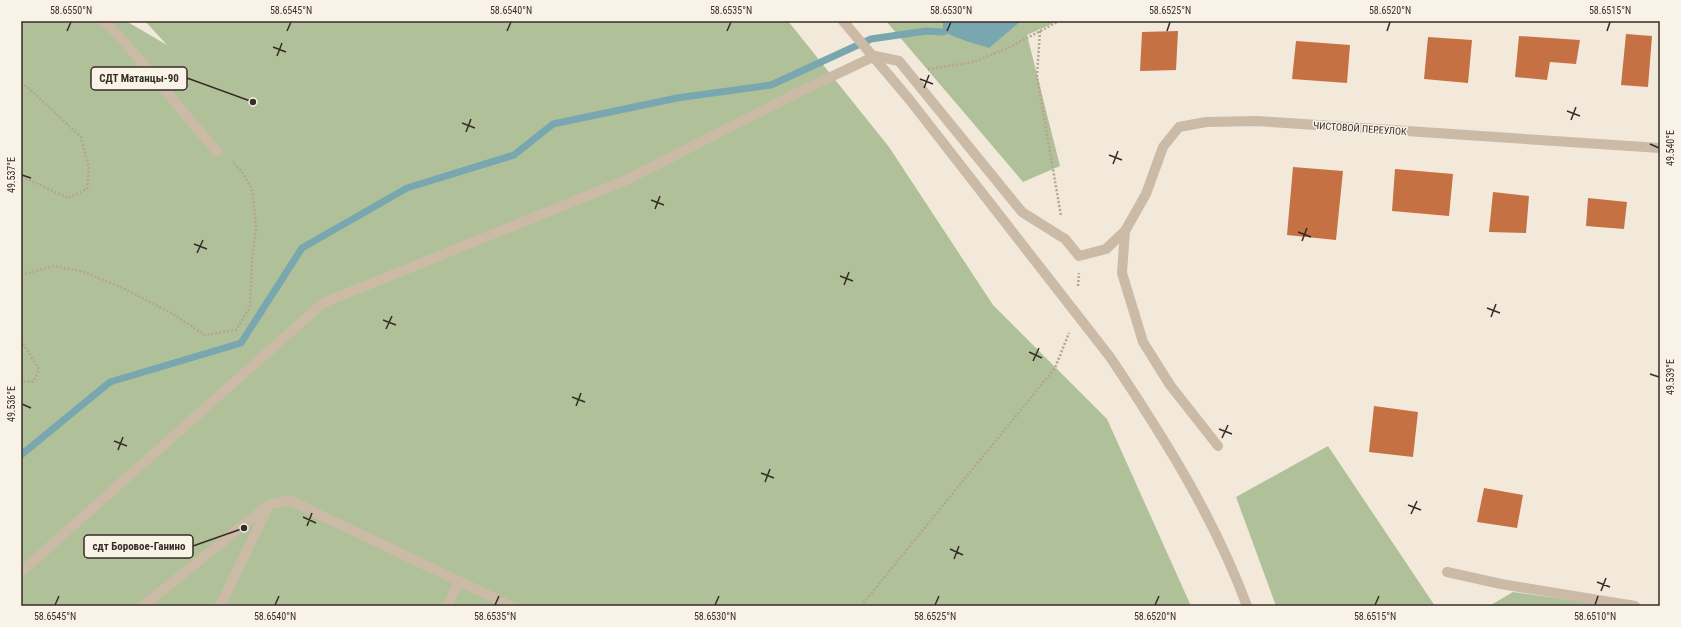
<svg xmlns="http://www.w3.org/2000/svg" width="1681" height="627" viewBox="0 0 1681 627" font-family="'Roboto Condensed',sans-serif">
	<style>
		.green { fill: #b0c19a }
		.water { fill: #79a7af }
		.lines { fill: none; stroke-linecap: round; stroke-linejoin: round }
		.stream { stroke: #79a7af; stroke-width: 7 }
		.building { fill: #c67144 }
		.path { stroke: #b5a490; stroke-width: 2.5; stroke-dasharray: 2 2; stroke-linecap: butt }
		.service { stroke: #cabaa6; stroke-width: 10 }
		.minor { stroke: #cabaa6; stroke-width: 10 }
		.minor-bridge { stroke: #cabaa6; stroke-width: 10 }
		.ticks { fill: none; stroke: #362d27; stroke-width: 1.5 }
		.labels { text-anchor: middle; stroke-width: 3; stroke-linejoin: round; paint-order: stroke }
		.street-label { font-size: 10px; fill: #362d27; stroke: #f9f3e7 }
		.leader { fill: none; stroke: #362d27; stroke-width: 1.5 }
		.callout-dot { fill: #362d27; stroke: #f9f3e7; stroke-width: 1.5 }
		.callout { fill: #f9f3e7; stroke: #362d27; stroke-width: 1.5 }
		.callout-label { font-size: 11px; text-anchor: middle; font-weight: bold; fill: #362d27 }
		.neatline { fill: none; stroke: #362d27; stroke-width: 1.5 }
		.ticks-label { font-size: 10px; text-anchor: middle; fill: #362d27 }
	</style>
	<rect width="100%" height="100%" fill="#f2e9da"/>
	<!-- green -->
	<path class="green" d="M 21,21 L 126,21 L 167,45 L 145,21 L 788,21 L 889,147 L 993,305 L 1107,419 L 1191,606 L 21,606 Z
		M 886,21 L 1058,21 L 1027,35 L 1060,166 L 1023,182 Z
		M 1328,446 L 1435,606 L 1276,606 L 1236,497 Z
		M 1513,592 L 1600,604 L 1601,606 L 1489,606 Z"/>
	<!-- water -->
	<path class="water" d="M 943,21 L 1021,21 L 989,48 L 966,41 L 943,32 Z"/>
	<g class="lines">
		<!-- stream -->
		<path class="stream" d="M 21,455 L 110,382 L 241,343 L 302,248 L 407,188 L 514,155 L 553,124 L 677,98 L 771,85 L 871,39 L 926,31 L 943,32"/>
	</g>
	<!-- building -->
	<path class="building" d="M 1178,31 L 1176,70 L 1140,71 L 1142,32 Z
		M 1626,34 L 1652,36 L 1648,87 L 1621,85 Z
		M 1519,36 L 1580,40 L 1576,64 L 1550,62 L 1547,80 L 1515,77 Z
		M 1428,37 L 1472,40 L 1468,83 L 1424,79 Z
		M 1296,41 L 1350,45 L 1347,83 L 1292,79 Z
		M 1293,167 L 1343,171 L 1336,240 L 1287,235 Z
		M 1395,169 L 1453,174 L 1449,216 L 1392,211 Z
		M 1493,192 L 1529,196 L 1526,233 L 1489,232 Z
		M 1588,198 L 1627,202 L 1624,229 L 1586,226 Z
		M 1374,406 L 1418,412 L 1413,457 L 1369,452 Z
		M 1484,488 L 1523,495 L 1517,528 L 1477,522 Z"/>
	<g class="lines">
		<!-- path -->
		<path class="path" d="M 1040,31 L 1037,76 L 1061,216
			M 928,69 L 974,62 L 1012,46 L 1059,21
			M 21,83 L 27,87 L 81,137 L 89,168 L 87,189 L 68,198 L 21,176
			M 21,275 L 55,266 L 84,272 L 125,289 L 173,314 L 205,335 L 236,330 L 250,307 L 252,262 L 256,227 L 252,189 L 242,172 L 232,161
			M 1078,286 L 1079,273
			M 21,340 L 39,369 L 33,382 L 21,381
			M 861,606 L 1055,368 L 1069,333"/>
		<!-- service -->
		<path class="service" d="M 103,21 L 121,38 L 217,152
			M 1125,231 L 1122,273 L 1143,342 L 1170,385 L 1218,446
			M 1447,572 L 1501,584 L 1635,606"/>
		<!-- minor -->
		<path class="minor" d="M 909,99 L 1110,357 C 1163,436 1214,517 1247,606
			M 21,572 L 323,303 L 624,181 L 797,93 L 875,56 L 899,61 L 1022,212 L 1065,239 L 1079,256 L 1106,249 L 1125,231 L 1146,194 L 1163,147 L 1179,127 L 1206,122 L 1257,121 L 1660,148
			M 143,606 L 268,505 L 289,500 L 511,606
			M 220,606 L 267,509
			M 447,606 L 459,582"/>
		<!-- minor-bridge -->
		<path class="minor-bridge" d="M 843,21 L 909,99"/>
	</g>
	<!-- ticks -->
	<path class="ticks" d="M 67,31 L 71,22M 287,31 L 291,22M 507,31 L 511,22M 727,31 L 731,22M 947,31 L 951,22M 1167,31 L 1170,22M 1387,31 L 1390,22M 1607,31 L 1610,22M 273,47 L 286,52M 277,56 L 282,43M 920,79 L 933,84M 924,88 L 929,75M 1567,111 L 1580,116M 1571,120 L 1576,107M 462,123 L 475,128M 466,132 L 471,119M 1650,144 L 1659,148M 1109,155 L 1122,160M 1113,164 L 1118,151M 22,175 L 31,178M 651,200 L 664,205M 655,209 L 660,196M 1298,232 L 1311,237M 1302,241 L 1307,228M 194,244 L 207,249M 197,253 L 203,240M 840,276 L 853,281M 844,285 L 849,272M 1487,308 L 1500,313M 1491,317 L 1496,304M 383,320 L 396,325M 386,329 L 392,316M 1029,352 L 1042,358M 1033,361 L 1039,348M 1650,374 L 1659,377M 572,397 L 585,402M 22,404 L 31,408M 576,406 L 581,393M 1219,429 L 1232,434M 1222,438 L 1228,425M 114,441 L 127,446M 118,450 L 123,437M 761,473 L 774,478M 765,482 L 770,469M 1408,505 L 1421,510M 1411,514 L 1417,501M 303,517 L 316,523M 307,526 L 312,513M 950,549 L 963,555M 954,559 L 959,546M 1597,582 L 1610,587M 1601,591 L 1606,578M 55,605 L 59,596M 275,605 L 279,596M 495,605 L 499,596M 715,605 L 719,596M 935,605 L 939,596M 1155,605 L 1159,596M 1375,605 L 1379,596M 1595,605 L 1598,596"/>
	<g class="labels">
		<!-- street labels -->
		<g class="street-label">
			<text transform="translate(1360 128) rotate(4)" y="4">ЧИСТОВОЙ ПЕРЕУЛОК</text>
		</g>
	</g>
	<!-- callouts -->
	<path class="leader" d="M253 102L187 78M244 528L193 546"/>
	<g class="callout-dot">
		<circle cx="253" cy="102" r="4"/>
		<circle cx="244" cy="528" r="4"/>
	</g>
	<g class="callout">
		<rect x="91" y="67" width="96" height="23" rx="4"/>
		<rect x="84" y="535" width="109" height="23" rx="4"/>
	</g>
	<g class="callout-label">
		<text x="139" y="82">СДТ Матанцы-90</text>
		<text x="139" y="550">сдт Боровое-Ганино</text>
	</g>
	<!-- border -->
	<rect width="1681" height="627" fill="none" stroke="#f9f3e7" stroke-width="44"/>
	<rect x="22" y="22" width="1637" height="583" class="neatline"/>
	<g class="ticks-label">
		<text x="71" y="14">58.6550°N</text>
		<text x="291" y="14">58.6545°N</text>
		<text x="511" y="14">58.6540°N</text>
		<text x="731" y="14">58.6535°N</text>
		<text x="951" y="14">58.6530°N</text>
		<text x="1170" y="14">58.6525°N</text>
		<text x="1390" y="14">58.6520°N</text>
		<text x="1610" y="14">58.6515°N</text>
		<text transform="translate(1670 148) rotate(-90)" y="4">49.540°E</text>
		<text transform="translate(11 175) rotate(-90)" y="4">49.537°E</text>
		<text transform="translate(1670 377) rotate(-90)" y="4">49.539°E</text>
		<text transform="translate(11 404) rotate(-90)" y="4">49.536°E</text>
		<text x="55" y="620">58.6545°N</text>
		<text x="275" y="620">58.6540°N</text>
		<text x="495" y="620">58.6535°N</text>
		<text x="715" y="620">58.6530°N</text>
		<text x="935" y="620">58.6525°N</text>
		<text x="1155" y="620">58.6520°N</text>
		<text x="1375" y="620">58.6515°N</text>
		<text x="1595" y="620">58.6510°N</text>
	</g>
</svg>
